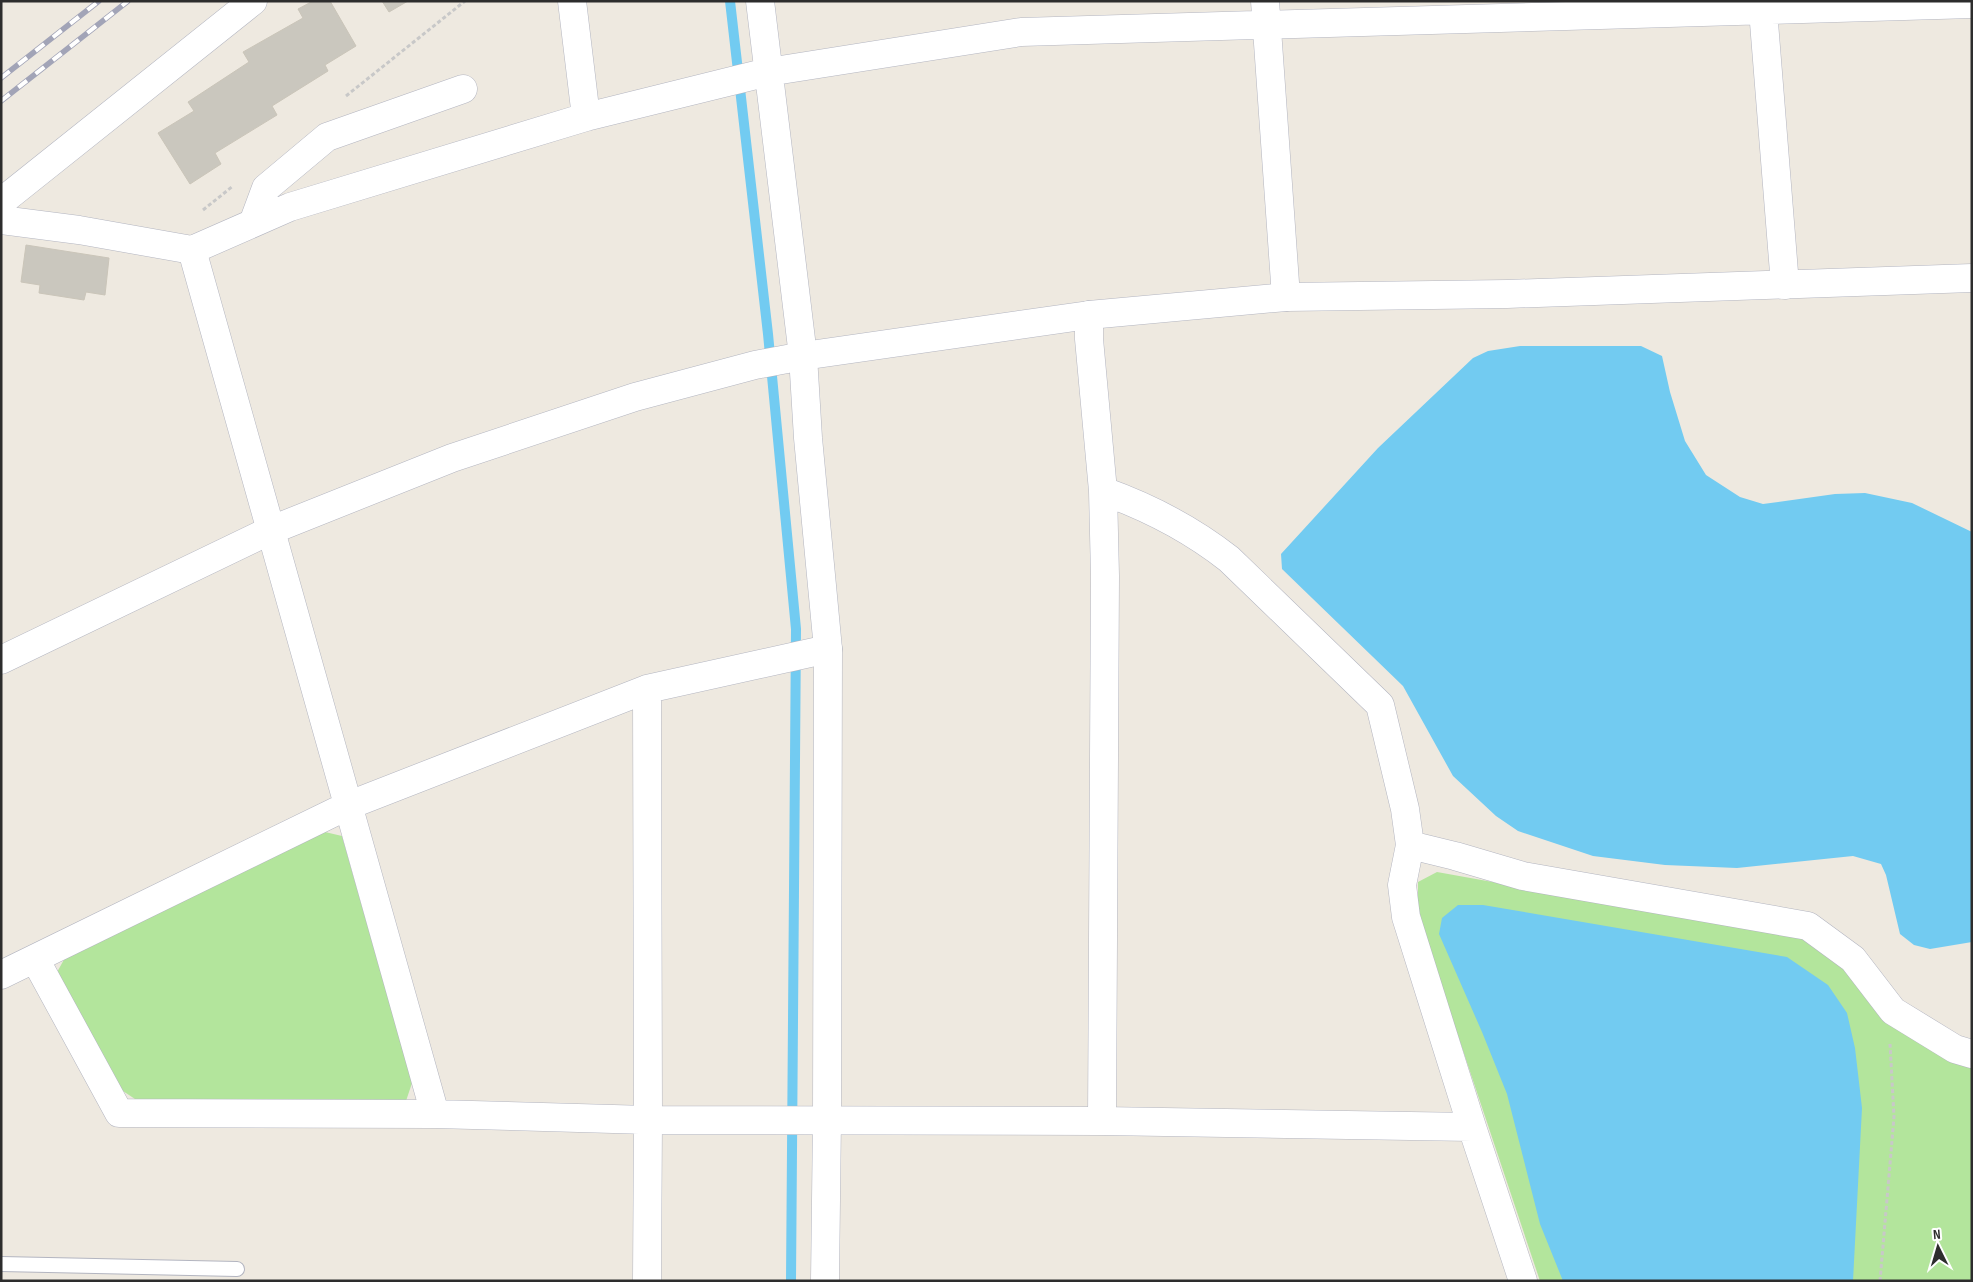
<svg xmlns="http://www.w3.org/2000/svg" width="1973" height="1282" viewBox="0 0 1973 1282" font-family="'Sofia Sans Condensed',sans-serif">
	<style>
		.green { fill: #b3e59c }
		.water { fill: #72cbf1 }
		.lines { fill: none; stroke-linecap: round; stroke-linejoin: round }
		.stream { stroke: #72cbf1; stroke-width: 10 }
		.building { fill: #cac7be; stroke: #cac5b9 }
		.service-casing { stroke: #b3b5c0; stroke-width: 16 }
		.minor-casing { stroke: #b3b5c0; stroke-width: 29 }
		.tertiary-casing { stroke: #b3b5c0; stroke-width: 29 }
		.path { stroke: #c8c8c8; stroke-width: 3; stroke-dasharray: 4 2.5; stroke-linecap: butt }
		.service { stroke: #fff; stroke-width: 14 }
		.minor { stroke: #fff; stroke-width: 28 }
		.tertiary { stroke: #fff; stroke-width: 28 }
		.rail-casing { stroke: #a2a4b7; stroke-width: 5.5 }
		.rail { stroke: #fff; stroke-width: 4; stroke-dasharray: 11; stroke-linecap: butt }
	</style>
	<rect width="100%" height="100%" fill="#eee9e0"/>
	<!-- green -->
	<path class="green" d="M 325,832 L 342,836 L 412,1083 L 406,1101 L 135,1099 L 120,1089 L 56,974 L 66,956 Z
		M 1437,872 L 1807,938 L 1972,1066 L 1972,1281 L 1540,1281 L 1418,916 L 1418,882 Z"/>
	<!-- water -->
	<path class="water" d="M 1520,346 L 1641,346 L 1662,356 L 1670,392 L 1685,441 L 1706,475 L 1740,497 L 1763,504 L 1835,494 L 1865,493 L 1912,503 L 1972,532 L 1972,942 L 1930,949 L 1914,945 L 1900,934 L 1886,875 L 1881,864 L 1853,856 L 1737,868 L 1665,865 L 1593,856 L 1518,831 L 1496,816 L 1453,776 L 1403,686 L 1282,569 L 1281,554 L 1378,448 L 1473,358 L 1488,351 Z
		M 1458,905 L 1483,905 L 1787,957 L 1828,985 L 1847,1013 L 1855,1048 L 1862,1108 L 1853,1281 L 1563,1281 L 1540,1224 L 1507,1094 L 1482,1032 L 1439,934 L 1442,918 Z"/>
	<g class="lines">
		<!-- stream -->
		<path class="stream" d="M 730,1 L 768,334 L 796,629 L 791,1281"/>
	</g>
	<!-- building -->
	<path class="building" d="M 313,1 L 330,1 L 356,46 L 325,65 L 328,71 L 272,106 L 277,115 L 215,153 L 221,164 L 190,184 L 158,133 L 194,111 L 188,102 L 249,62 L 243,52 L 303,18 L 298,9 Z
		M 382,1 L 408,1 L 389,12 Z
		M 26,245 L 109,258 L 105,295 L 86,292 L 84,300 L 39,293 L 40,285 L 21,282 Z"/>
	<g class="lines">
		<!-- service casing -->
		<g class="service-casing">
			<path id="service" d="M 1,1264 L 237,1269"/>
		</g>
		<!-- minor casing -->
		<g class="minor-casing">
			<path id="minor" d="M 572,1 L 586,117
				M 760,1 L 803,356
				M 1265,1 L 1286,297
				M 1763,10 L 1785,285
				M 1,202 L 253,1
				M 1,220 L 79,230 L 192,250 L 290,207 L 586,117 L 768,72 L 1021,32 L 1972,4
				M 253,223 L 266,188 L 327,137 L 463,89
				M 192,250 L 435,1114
				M 1089,315 L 1089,339 L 1103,491 L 1105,576 L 1102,1121
				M 1103,491 C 1148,507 1192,530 1229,559 L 1380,705 L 1405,809 L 1410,845 L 1402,885 L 1406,917 L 1472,1127 L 1523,1281
				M 1410,845 L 1455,856 L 1523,876 L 1808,926 L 1853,959 L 1893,1011 L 1955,1049 L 1972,1054
				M 35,959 L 119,1113 L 435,1114 L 648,1120 L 1102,1121 L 1472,1127
				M 1,975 L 347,806 L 647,689 L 828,649
				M 647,1281 L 648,1120 L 647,689"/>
		</g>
		<!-- tertiary casing -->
		<g class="tertiary-casing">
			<path id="tertiary" d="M 803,356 L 808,438 L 828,649 L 827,1119 L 825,1281
				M 1,660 L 269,531 L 452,458 L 635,397 L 755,365 L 803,356 L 1089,315 L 1286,297 L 1507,294 L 1972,278"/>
		</g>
		<!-- path -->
		<path class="path" d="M 346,96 L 465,1
			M 203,210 L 233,186
			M 1880,1281 L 1894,1117 L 1890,1044"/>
		<!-- service -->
		<use href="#service" class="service"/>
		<!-- minor -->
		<use href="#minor" class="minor"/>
		<!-- tertiary -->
		<use href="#tertiary" class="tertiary"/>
		<!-- rail casing -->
		<g class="rail-casing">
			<path id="rail" d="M 1,78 L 99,1
				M 1,101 L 128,1"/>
		</g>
		<!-- rail -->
		<use href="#rail" class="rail"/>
	</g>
	<!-- border -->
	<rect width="1973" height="1282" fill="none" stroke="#2d2d2d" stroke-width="5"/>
	<!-- north arrow -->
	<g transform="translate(1938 1247) rotate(355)" stroke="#ffffff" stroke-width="4" paint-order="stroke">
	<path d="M0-4L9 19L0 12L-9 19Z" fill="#2d2d2d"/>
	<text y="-8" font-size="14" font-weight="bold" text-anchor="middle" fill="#2d2d2d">N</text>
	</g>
</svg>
